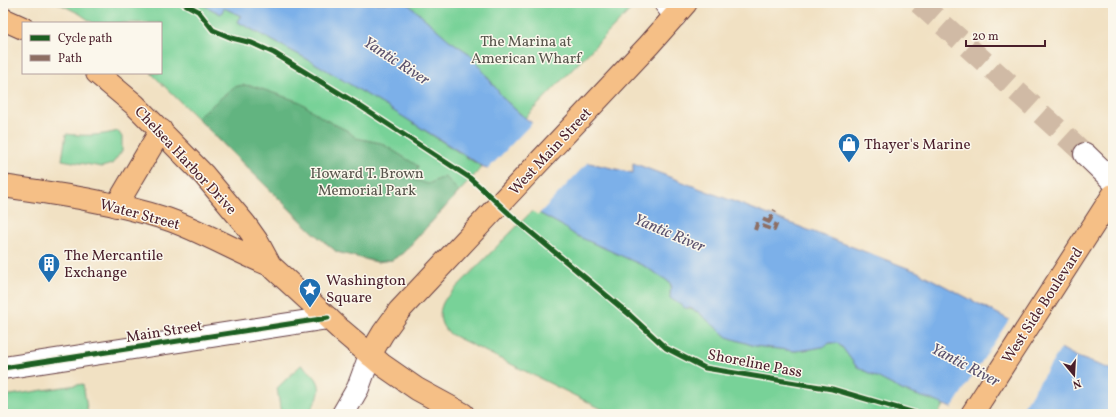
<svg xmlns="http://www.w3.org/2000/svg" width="1116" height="417" viewBox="0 0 1116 417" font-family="Vollkorn,serif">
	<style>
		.green { fill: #78d298; stroke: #617862 }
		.forest { fill: #62b480; stroke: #566a56 }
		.water { fill: #7bb0e9; stroke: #62688a }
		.pier { fill: #f1e1c3 }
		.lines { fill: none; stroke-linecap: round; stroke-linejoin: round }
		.minor-tunnel { stroke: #d0baa5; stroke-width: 22; stroke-dasharray: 22 11; stroke-linecap: butt }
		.minor-casing { stroke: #633c42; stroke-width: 24 }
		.major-casing { stroke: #633c42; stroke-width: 24 }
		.highway-casing { stroke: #633c42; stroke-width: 24 }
		.minor { stroke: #fff; stroke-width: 22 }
		.major { stroke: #f5bf86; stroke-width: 22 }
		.highway { stroke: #f5bf86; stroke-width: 22 }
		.quiet { stroke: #8d6e63; stroke-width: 4; stroke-dasharray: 8 4; stroke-linecap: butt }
		.cycleway-casing { stroke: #fbf7ec; stroke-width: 8 }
		.cycleway { stroke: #1b5e20; stroke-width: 5 }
		.labels { text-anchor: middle; stroke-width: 3; stroke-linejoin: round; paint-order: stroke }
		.park-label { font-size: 15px; fill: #58554c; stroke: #fbf7ec }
		.poi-label { font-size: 15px; fill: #4a1f2b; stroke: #fbf7ec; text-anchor: start }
		.street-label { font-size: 15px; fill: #4a1f2b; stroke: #fbf7ec }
		.water-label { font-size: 16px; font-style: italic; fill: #5b526e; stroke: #fbf7ec }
	</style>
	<rect width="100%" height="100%" fill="#fbf7ec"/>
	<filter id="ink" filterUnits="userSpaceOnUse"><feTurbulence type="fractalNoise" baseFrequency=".025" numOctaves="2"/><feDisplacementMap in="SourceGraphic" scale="8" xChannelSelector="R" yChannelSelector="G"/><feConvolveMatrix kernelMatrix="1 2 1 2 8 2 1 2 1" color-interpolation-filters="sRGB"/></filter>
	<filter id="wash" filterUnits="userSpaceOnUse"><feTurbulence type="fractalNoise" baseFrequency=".012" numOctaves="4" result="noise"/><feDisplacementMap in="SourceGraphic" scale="16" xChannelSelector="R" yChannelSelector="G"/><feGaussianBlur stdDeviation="0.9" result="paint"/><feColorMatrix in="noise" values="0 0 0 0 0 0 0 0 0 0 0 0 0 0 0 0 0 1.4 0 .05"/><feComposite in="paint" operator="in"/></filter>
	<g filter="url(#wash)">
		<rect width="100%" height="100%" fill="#f1e1c3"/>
		<!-- green -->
		<path class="green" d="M 58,3 L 199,3 L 221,14 L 224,8 L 241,16 L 238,22 L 318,65 L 402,116 L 482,167 L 403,253 L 392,260 L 377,262 L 337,252 L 316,235 L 151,73 L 161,73 L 161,23 L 93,23 L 80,14 Z
			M 407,3 L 637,3 L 525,118 L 504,99 L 470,54 L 449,40 Z
			M 118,131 L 122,137 L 122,151 L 112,164 L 102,167 L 62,160 L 66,134 C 85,136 99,136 118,131 Z
			M 533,210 L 561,225 L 575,235 L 644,266 L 665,279 L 670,283 L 671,285 L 670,294 L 687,308 L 698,312 L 727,337 L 755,346 L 795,351 L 811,349 L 822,347 L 830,343 L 837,343 L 842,347 L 856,366 L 863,370 L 904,391 L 944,404 L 938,414 L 612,414 L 452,335 C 438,327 437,310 446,298 Z
			M 301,365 C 325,381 324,393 307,414 L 281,414 L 277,388 Z
			M 83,384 L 88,414 L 7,414 L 4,396 Z"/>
		<!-- forest -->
		<path class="forest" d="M 243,85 L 253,86 L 300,102 L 324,119 L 348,131 L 356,138 L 381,143 L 418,166 L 415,180 L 428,184 L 445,176 L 459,192 L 403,253 L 392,260 L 377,262 L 337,252 L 316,235 L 197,118 L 234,87 Z"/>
		<!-- water -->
		<path class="water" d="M 199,3 L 407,3 L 449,40 L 470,54 L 504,99 L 519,113 L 581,161 L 633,173 L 633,163 L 918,272 L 1002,316 L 1077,357 L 1113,370 L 1113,414 L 965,414 L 935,401 L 904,391 L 863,370 L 856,366 L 842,347 L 837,343 L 830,343 L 822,347 L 811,349 L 795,351 L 755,346 L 727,337 L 698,312 L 690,308 L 685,308 L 670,298 L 671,285 L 670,283 L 665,279 L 644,266 L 575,235 L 561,225 L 530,208 L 487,169 L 402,116 L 318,65 L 238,22 L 241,16 L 224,8 L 221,14 Z"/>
		<!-- pier -->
		<path class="pier" d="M 533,122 L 582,159 L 589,161 L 538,215 L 529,209 L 486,171 Z
			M 1010,318 L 1062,347 L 1019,414 L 960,414 L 951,409 Z"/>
	</g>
	<g filter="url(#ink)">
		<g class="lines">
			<!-- minor-tunnel -->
			<path class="minor-tunnel" d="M 919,3 L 989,66 L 1085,154"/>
			<!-- minor casing -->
			<g class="minor-casing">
				<path id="minor" d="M 665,3 L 675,16
					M 1085,154 L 1113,181
					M 3,368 L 328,318
					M 343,414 L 358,388 L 370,355"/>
			</g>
			<!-- major casing -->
			<g class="major-casing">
				<path id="major" d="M 370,355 L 383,333 L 399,311 L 649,45 L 686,3
					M 972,414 L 1113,195"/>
			</g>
			<!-- highway casing -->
			<g class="highway-casing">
				<path id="highway" d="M 3,19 L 23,28
					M 97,73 L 135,105 L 204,175 L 245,224 L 257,241 L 270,265 L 341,330 L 381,364 L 417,389 L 463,414
					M 3,186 C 58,194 114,202 167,219 C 202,231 235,251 270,265
					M 116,206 L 161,130"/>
			</g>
			<!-- minor -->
			<use href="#minor" class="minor"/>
			<!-- major -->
			<use href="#major" class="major"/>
			<!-- highway -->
			<use href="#highway" class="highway"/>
			<!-- quiet -->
			<path class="quiet" d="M 769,222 L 775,210
				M 755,230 L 757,224 L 774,230 L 776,225 L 760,218"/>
			<!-- cycleway casing -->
			<g class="cycleway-casing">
				<path id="cycleway" d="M 183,3 L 198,11 L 213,30 L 232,38 L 252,43 L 274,53 L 357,104 L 470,178 L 515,219 L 630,315 L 666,348 L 705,368 L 832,389 L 918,414
					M 3,368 L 328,318"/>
			</g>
			<!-- cycleway -->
			<use href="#cycleway" class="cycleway"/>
		</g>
	</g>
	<!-- icons -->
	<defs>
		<g id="shop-pin" transform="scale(1.15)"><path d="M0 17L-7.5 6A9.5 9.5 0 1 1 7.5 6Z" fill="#1f6fb2" stroke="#fbf7ec"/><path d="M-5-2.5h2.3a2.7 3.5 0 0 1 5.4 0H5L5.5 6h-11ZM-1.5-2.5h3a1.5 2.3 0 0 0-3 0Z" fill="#fff"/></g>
		<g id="building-pin" transform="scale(1.15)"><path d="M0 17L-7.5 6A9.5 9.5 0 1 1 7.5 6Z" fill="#1f6fb2" stroke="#fbf7ec"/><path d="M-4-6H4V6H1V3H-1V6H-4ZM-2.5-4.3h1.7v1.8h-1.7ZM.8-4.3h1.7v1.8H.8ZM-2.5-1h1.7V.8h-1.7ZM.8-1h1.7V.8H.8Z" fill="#fff"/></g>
		<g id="sight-pin" transform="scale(1.15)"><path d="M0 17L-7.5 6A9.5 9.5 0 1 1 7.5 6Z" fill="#1f6fb2" stroke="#fbf7ec"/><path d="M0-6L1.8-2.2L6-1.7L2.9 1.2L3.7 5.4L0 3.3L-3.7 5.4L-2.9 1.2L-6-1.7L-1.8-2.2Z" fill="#fff"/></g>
	</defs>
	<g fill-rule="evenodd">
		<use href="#shop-pin" x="849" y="144"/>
		<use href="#building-pin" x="49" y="264"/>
		<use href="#sight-pin" x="310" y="289"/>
	</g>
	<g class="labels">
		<!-- park labels -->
		<g class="park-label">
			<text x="526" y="46">The Marina at<tspan x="526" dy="17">American Wharf</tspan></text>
			<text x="367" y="178">Howard T. Brown<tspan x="367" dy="17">Memorial Park</tspan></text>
		</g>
		<!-- poi labels -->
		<g class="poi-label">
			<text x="864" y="149">Thayer's Marine</text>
			<text x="64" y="260">The Mercantile<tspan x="64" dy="17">Exchange</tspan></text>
			<text x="326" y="285">Washington<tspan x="326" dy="17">Square</tspan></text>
		</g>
		<!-- street labels -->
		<g class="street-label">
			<text transform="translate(550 151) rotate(-47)" y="5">West Main Street</text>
			<text transform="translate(186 160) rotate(47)" y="5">Chelsea Harbor Drive</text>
			<text transform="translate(140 214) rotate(15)" y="5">Water Street</text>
			<text transform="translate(1042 305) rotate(-57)" y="5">West Side Boulevard</text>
			<text transform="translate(164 331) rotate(-9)" y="5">Main Street</text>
			<text transform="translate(755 363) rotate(11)" y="5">Shoreline Pass</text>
		</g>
		<!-- water labels -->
		<g class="water-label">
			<text transform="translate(397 60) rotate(33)" y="6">Yantic River</text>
			<text transform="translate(670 232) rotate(23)" y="6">Yantic River</text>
			<text transform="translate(966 364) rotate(28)" y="6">Yantic River</text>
		</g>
	</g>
	<!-- margin -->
	<rect width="1116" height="417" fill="none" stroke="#fbf7ec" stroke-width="16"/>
	<!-- legend -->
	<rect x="22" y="22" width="140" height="52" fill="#fbf7ec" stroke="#b4a19f"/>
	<rect x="30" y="35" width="20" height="6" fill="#1b5e20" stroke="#b4a19f"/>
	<text x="58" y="42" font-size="12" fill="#4a1f2b">Cycle path</text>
	<rect x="30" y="55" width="20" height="6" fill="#8d6e63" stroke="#b4a19f"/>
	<text x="58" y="62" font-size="12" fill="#4a1f2b">Path</text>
	<!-- north arrow -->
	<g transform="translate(1074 375) rotate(162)" stroke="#fbf7ec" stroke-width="3" paint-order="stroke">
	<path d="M0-3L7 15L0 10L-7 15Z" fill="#4a1f2b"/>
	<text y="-6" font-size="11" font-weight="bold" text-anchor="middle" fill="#4a1f2b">N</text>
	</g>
	<!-- scale -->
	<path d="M966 40v6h79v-6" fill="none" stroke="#4a1f2b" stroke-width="2"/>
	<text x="972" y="40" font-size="12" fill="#4a1f2b" stroke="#fbf7ec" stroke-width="3" paint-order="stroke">20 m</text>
</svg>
